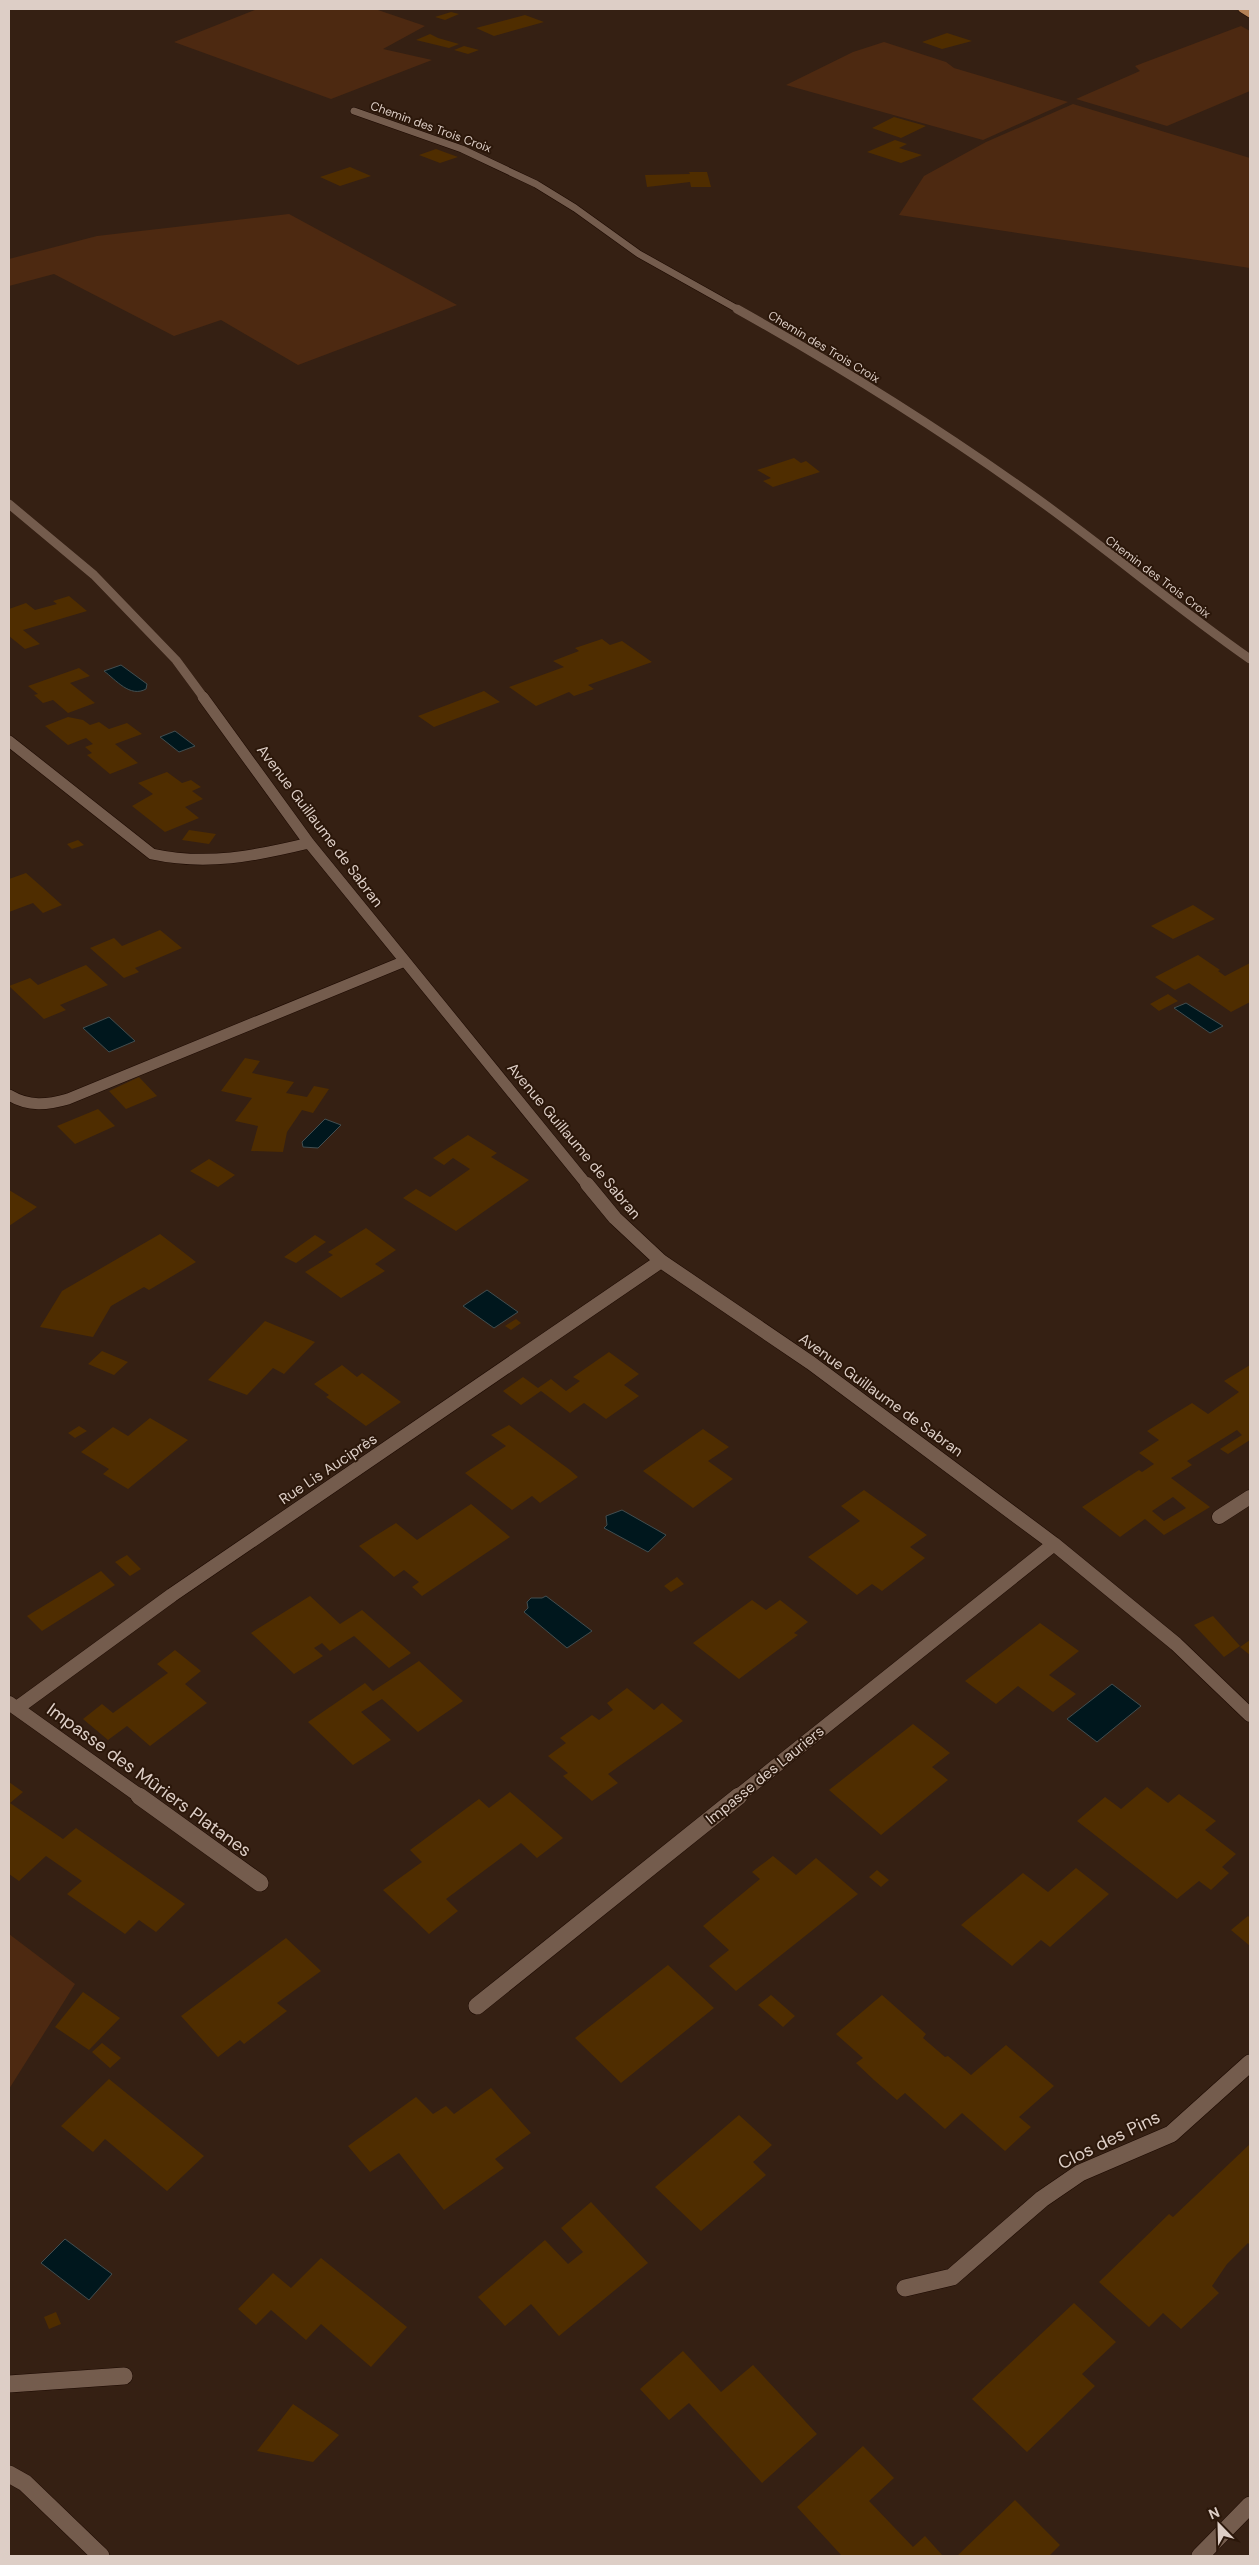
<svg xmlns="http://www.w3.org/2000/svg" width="1259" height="2565" viewBox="0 0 1259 2565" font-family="'DM Sans',sans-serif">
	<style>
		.green { fill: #4d2911 }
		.water { fill: #00171d; stroke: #424e50 }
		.building { fill: #4f2d00; fill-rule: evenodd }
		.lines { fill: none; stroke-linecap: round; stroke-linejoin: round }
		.minor-far4-casing { stroke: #1c0901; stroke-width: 8 }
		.minor-far3-casing { stroke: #1c0901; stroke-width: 9 }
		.minor-far2-casing { stroke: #1c0901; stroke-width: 12 }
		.minor-far1-casing { stroke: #1c0901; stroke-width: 15 }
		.minor-casing { stroke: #1c0901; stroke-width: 18 }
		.major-casing { stroke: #1c0901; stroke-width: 8 }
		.minor-far4 { stroke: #745c4d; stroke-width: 7 }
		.minor-far3 { stroke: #745c4d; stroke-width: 9 }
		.minor-far2 { stroke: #745c4d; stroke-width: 11 }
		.minor-far1 { stroke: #745c4d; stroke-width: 14 }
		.minor { stroke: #745c4d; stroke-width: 17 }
		.major { stroke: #b38156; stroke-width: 7 }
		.labels { text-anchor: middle; stroke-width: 4; stroke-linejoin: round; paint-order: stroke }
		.far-street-label { font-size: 12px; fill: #ddcec6; stroke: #2b170a }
		.street-label { font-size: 15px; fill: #ddcec6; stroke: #2b170a }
		.near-street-label { font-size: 18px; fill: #ddcec6; stroke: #2b170a }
	</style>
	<rect width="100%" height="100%" fill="#352013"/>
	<!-- green -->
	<path class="green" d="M 257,9 L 375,9 L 425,26 L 383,49 L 432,60 L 331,99 L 174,42 Z
		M 1241,26 L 1250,31 L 1250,91 L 1167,126 L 1076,99 L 1140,71 L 1135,66 Z
		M 884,42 L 946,62 L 954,68 L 1068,102 L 983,140 L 786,85 L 853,52 Z
		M 1073,104 L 1250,158 L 1250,268 L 899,215 L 924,176 L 986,142 Z
		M 289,214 L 457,305 L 298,365 L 221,320 L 174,336 L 54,274 L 9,286 L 9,259 L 97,236 Z
		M 9,1934 L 75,1984 L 9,2089 Z"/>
	<!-- water -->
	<path class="water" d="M 121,665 L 147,684 L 146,689 C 130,698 116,680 104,671 Z
		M 175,731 L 195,746 L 179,752 L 160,737 Z
		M 1186,1003 L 1223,1026 L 1210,1033 L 1174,1008 Z
		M 109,1017 L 135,1041 L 109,1052 L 83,1028 Z
		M 325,1119 L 341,1125 L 318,1148 L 303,1147 L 302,1142 Z
		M 487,1290 L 518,1312 L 494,1328 L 463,1306 Z
		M 622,1510 L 666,1535 L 648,1552 L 604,1528 L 607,1525 L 606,1516 Z
		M 546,1596 L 592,1631 L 567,1648 L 524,1612 L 528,1608 L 527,1602 L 531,1598 L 542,1598 Z
		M 1112,1684 L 1141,1706 L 1097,1742 L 1067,1719 Z
		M 65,2239 L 112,2274 L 89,2300 L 41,2263 Z"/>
	<!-- building -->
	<path class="building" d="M 451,12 L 459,14 L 445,20 L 435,17 Z
		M 525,15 L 544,22 L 494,36 L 476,28 Z
		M 947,33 L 972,41 L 942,49 L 922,42 Z
		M 430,34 L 438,38 L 459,44 L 449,48 L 416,40 Z
		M 464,46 L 479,50 L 468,54 L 454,50 Z
		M 894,117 L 926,126 L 901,138 L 872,128 Z
		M 895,140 L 907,144 L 899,148 L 922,155 L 901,163 L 867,152 Z
		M 436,149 L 458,157 L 440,163 L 419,155 Z
		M 350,167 L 371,176 L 340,186 L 320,177 Z
		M 689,172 L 707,172 L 711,187 L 691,187 L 690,182 L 647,187 L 645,175 L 690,174 Z
		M 794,458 L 801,463 L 806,461 L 820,472 L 773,487 L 763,481 L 771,478 L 757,470 Z
		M 69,596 L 87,611 L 23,630 L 40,644 L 25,649 L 9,636 L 9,609 L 26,603 L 35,610 L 57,604 L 53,601 Z
		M 602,639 L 610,645 L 622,641 L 652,662 L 588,685 L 594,689 L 574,696 L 569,692 L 536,706 L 509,687 L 564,667 L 553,661 L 579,651 L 575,648 Z
		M 79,668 L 90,676 L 70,683 L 95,703 L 68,713 L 53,700 L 43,703 L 34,695 L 38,694 L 28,686 Z
		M 484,691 L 500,702 L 434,727 L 418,716 Z
		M 68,717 L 83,720 L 90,725 L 99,722 L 109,729 L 127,723 L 142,734 L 115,744 L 138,763 L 110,774 L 87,755 L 92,753 L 85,747 L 93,744 L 86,738 L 68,745 L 45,726 Z
		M 167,772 L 182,783 L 191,780 L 201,787 L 192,791 L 203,799 L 185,807 L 199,818 L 165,832 L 132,806 L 153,794 L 138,783 Z
		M 189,830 L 216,834 L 209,844 L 182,840 Z
		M 78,840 L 84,845 L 72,849 L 67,844 Z
		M 26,873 L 42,887 L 62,905 L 43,913 L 33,903 L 9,912 L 9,879 Z
		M 1193,905 L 1215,919 L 1173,939 L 1151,926 Z
		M 160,930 L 182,948 L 135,968 L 139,972 L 124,978 L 90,948 L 114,938 L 122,946 Z
		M 1198,955 L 1220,970 L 1218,971 L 1225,976 L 1250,963 L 1250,1002 L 1231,1012 L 1189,983 L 1175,990 L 1155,977 Z
		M 86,965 L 108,985 L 60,1005 L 66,1010 L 44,1019 L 9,986 L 30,978 L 38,985 Z
		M 1168,994 L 1178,1001 L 1159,1011 L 1150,1004 Z
		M 245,1058 L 260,1061 L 252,1073 L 294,1082 L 286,1093 L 307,1097 L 314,1086 L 329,1089 L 313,1113 L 302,1110 L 287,1132 L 283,1152 L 251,1151 L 258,1126 L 235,1121 L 252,1098 L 221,1091 Z
		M 139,1077 L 157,1096 L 126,1109 L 109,1091 Z
		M 98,1109 L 115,1126 L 75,1144 L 57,1126 Z
		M 468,1135 L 497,1153 L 491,1157 L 529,1180 L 456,1231 L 403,1198 L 416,1189 L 430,1197 L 470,1169 L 453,1158 L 444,1165 L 433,1158 Z
		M 209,1159 L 235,1175 L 218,1187 L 190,1171 Z
		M 9,1190 L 37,1207 L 9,1226 Z
		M 366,1228 L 396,1250 L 375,1264 L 385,1271 L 341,1298 L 305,1272 L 333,1255 L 328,1252 Z
		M 160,1234 L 196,1262 L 149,1290 L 144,1287 L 111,1306 L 93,1337 L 40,1327 L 62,1291 Z
		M 315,1235 L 326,1242 L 296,1263 L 284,1257 Z
		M 516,1319 L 521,1323 L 511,1330 L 505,1326 Z
		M 265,1321 L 315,1342 L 284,1374 L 273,1368 L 247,1395 L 208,1380 Z
		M 102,1351 L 128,1362 L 114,1375 L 88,1364 Z
		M 609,1352 L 639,1374 L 624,1385 L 639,1396 L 606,1419 L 584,1403 L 570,1413 L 541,1391 L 521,1405 L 503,1391 L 523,1377 L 538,1388 L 551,1379 L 566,1391 L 580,1381 L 573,1377 Z
		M 342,1365 L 357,1377 L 362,1373 L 401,1402 L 366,1426 L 326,1397 L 329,1395 L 314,1384 Z
		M 1250,1365 L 1250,1440 L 1228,1454 L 1220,1449 L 1242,1435 L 1237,1430 L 1187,1461 L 1192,1465 L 1171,1478 L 1210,1507 L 1164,1535 L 1145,1519 L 1120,1537 L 1082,1507 L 1139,1470 L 1142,1472 L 1154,1464 L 1139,1453 L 1159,1440 L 1147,1431 L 1192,1403 L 1208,1414 L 1239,1392 L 1224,1381 ZM 1173,1497 L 1186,1508 L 1164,1521 L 1152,1511 Z
		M 150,1418 L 188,1440 L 128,1489 L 103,1474 L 109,1469 L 81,1452 L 113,1427 L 128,1436 Z
		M 509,1425 L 570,1470 L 578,1477 L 540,1503 L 532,1496 L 512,1510 L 465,1473 L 506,1446 L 491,1435 Z
		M 79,1426 L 87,1431 L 75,1438 L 68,1433 Z
		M 703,1429 L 729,1447 L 708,1461 L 733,1479 L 693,1508 L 643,1471 Z
		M 864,1490 L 927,1535 L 910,1547 L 925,1558 L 882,1591 L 872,1584 L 857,1595 L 808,1557 L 860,1521 L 841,1506 Z
		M 471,1504 L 510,1537 L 422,1596 L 412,1587 L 419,1582 L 404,1570 L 394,1577 L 359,1546 L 396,1523 L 417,1540 Z
		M 127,1555 L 141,1569 L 130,1576 L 115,1562 Z
		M 101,1571 L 115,1585 L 42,1631 L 27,1616 Z
		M 677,1577 L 684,1584 L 671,1592 L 664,1586 Z
		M 310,1596 L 340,1624 L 362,1610 L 411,1653 L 389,1668 L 354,1636 L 330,1651 L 322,1643 L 314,1648 L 323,1656 L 294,1674 L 251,1633 Z
		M 752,1600 L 766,1610 L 780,1600 L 808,1622 L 794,1633 L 798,1635 L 739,1679 L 693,1643 Z
		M 1213,1616 L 1240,1646 L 1224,1657 L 1194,1625 Z
		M 1040,1623 L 1079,1651 L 1049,1675 L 1076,1694 L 1053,1712 L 1018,1686 L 996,1704 L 965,1681 Z
		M 1250,1640 L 1250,1655 L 1240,1647 Z
		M 175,1650 L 201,1671 L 185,1684 L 207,1703 L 150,1746 L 127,1726 L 108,1740 L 83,1719 L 102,1704 L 113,1713 L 168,1673 L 157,1664 Z
		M 419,1661 L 463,1701 L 418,1732 L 382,1699 L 361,1712 L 391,1740 L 353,1765 L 308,1722 L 365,1683 L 373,1691 Z
		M 627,1688 L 654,1710 L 662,1703 L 683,1721 L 608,1774 L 618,1783 L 592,1801 L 563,1776 L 568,1773 L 548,1756 L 566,1743 L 560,1738 L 592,1715 L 599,1720 L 613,1710 L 607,1703 Z
		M 913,1724 L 950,1753 L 932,1767 L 948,1780 L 881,1835 L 829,1790 Z
		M 9,1782 L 23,1792 L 10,1803 L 63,1839 L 76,1828 L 185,1904 L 156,1932 L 139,1920 L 125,1934 L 67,1894 L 82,1881 L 46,1856 L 19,1881 L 9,1874 Z
		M 1147,1787 L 1168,1803 L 1179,1794 L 1216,1821 L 1205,1830 L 1236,1854 L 1222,1867 L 1229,1873 L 1211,1890 L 1199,1881 L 1177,1899 L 1077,1821 L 1105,1797 L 1121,1809 Z
		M 510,1792 L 563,1838 L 537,1858 L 521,1843 L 446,1899 L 458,1911 L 429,1934 L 383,1890 L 422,1862 L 410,1850 L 479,1799 L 489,1808 Z
		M 773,1856 L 796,1875 L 816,1858 L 858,1894 L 736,1991 L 709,1966 L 729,1950 L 703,1926 L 760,1879 L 752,1872 Z
		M 1076,1868 L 1109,1894 L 1050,1947 L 1041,1940 L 1012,1966 L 961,1925 L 1023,1873 L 1048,1892 Z
		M 877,1870 L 889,1880 L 881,1887 L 869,1877 Z
		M 1248,1916 L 1250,1918 L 1250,1946 L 1231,1930 Z
		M 286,1938 L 321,1971 L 277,2003 L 287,2011 L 244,2044 L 240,2040 L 218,2057 L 181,2016 Z
		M 668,1965 L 714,2008 L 621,2083 L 575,2038 Z
		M 83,1992 L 120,2018 L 89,2050 L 55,2027 Z
		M 771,1995 L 795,2016 L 783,2027 L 758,2005 Z
		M 882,1995 L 926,2034 L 923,2038 L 945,2057 L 948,2056 L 971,2075 L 1006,2045 L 1054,2086 L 1019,2117 L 1031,2127 L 1005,2151 L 962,2113 L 945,2129 L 905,2093 L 897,2100 L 874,2080 L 856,2063 L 863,2058 L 836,2034 Z
		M 102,2043 L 121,2058 L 110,2068 L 92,2052 Z
		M 109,2079 L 204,2156 L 167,2191 L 105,2139 L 93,2152 L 61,2126 Z
		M 491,2088 L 531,2133 L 495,2159 L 504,2168 L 444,2210 L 399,2153 L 370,2172 L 348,2146 L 416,2097 L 433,2114 L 446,2106 L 454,2114 Z
		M 739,2115 L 772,2145 L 753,2162 L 766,2175 L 701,2231 L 655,2187 Z
		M 1250,2144 L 1250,2245 L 1248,2243 L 1227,2264 L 1212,2286 L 1219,2293 L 1181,2329 L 1163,2313 L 1149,2327 L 1099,2282 L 1169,2214 L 1173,2217 Z
		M 591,2202 L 648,2263 L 559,2336 L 531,2304 L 505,2326 L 478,2297 L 545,2240 L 568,2264 L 583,2252 L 561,2228 Z
		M 321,2258 L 407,2327 L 371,2367 L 321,2324 L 306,2340 L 271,2310 L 256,2325 L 238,2309 L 273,2273 L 291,2288 Z
		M 1074,2303 L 1116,2342 L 1082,2374 L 1095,2386 L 1027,2452 L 972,2399 Z
		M 56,2312 L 61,2324 L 49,2329 L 44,2317 Z
		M 683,2351 L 721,2392 L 753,2365 L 817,2434 L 762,2483 L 689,2403 L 669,2420 L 640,2389 Z
		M 293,2404 L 339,2435 L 313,2462 L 257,2451 Z
		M 863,2446 L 894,2478 L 869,2501 L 913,2547 L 925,2536 L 943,2556 L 842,2556 L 797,2507 Z
		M 1015,2500 L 1060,2545 L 1049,2556 L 957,2556 Z"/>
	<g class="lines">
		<!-- minor-far4 casing -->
		<g class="minor-far4-casing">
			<path id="minor-far4" d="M 354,111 L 462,149 L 536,184 L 575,208 L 639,254 L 739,310"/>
		</g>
		<!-- minor-far3 casing -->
		<g class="minor-far3-casing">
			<path id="minor-far3" d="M 737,309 C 837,365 935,426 1029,493 C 1104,546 1174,606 1250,659
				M 9,504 L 94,575 L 176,660 L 204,698"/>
		</g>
		<!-- minor-far2 casing -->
		<g class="minor-far2-casing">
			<path id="minor-far2" d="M 203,697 L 309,843 L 588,1186
				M 9,741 L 152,854 C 207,866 255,856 309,843
				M 9,1095 C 29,1107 47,1105 68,1099 L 405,961"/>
		</g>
		<!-- minor-far1 casing -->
		<g class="minor-far1-casing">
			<path id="minor-far1" d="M 587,1184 L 615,1218 L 661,1261 L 811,1363 L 1054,1544 L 1176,1644 L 1250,1715
				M 1219,1517 L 1250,1497
				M 9,1703 L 141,1797
				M 17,1708 L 172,1595 L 661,1261
				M 737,1797 L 1054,1544"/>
		</g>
		<!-- minor casing -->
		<g class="minor-casing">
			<path id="minor" d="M 139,1796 L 260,1883
				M 477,2006 L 739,1796
				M 905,2288 L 952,2277 L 1042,2199 L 1080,2173 L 1171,2134 L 1250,2063
				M 9,2384 L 124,2376
				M 9,2474 L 25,2483 L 101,2556
				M 1200,2556 L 1250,2505"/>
		</g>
		<!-- major casing -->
		<g class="major-casing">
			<path id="major" d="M 1242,9 L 1250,14"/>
		</g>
		<!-- minor-far4 -->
		<use href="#minor-far4" class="minor-far4"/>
		<!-- minor-far3 -->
		<use href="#minor-far3" class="minor-far3"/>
		<!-- minor-far2 -->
		<use href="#minor-far2" class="minor-far2"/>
		<!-- minor-far1 -->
		<use href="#minor-far1" class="minor-far1"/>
		<!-- minor -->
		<use href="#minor" class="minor"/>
		<!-- major -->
		<use href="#major" class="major"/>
	</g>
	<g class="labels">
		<!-- far-street labels -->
		<g class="far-street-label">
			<text transform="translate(431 127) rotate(20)" y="4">Chemin des Trois Croix</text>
			<text transform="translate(824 347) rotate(31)" y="4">Chemin des Trois Croix</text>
			<text transform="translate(1158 577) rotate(37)" y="4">Chemin des Trois Croix</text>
		</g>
		<!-- street labels -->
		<g class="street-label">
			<text transform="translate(320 826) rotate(53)" y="5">Avenue Guillaume de Sabran</text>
			<text transform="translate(574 1141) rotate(50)" y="5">Avenue Guillaume de Sabran</text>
			<text transform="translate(881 1395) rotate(36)" y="5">Avenue Guillaume de Sabran</text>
			<text transform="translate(328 1469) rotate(-34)" y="5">Rue Lis Auciprès</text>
			<text transform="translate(765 1775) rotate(-39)" y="5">Impasse des Lauriers</text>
		</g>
		<!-- near-street labels -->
		<g class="near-street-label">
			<text transform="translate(149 1780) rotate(36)" y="6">Impasse des Mûriers Platanes</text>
			<text transform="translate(1109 2140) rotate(-26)" y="6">Clos des Pins</text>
		</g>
	</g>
	<!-- border -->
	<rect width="1259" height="2565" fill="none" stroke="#ddcec6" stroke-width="20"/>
	<!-- north arrow -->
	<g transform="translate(1219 2525) rotate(337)" stroke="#2b170a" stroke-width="4" paint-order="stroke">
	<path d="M0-4L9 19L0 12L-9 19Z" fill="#ddcec6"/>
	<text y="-8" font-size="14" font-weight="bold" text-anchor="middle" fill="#ddcec6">N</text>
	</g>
</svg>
